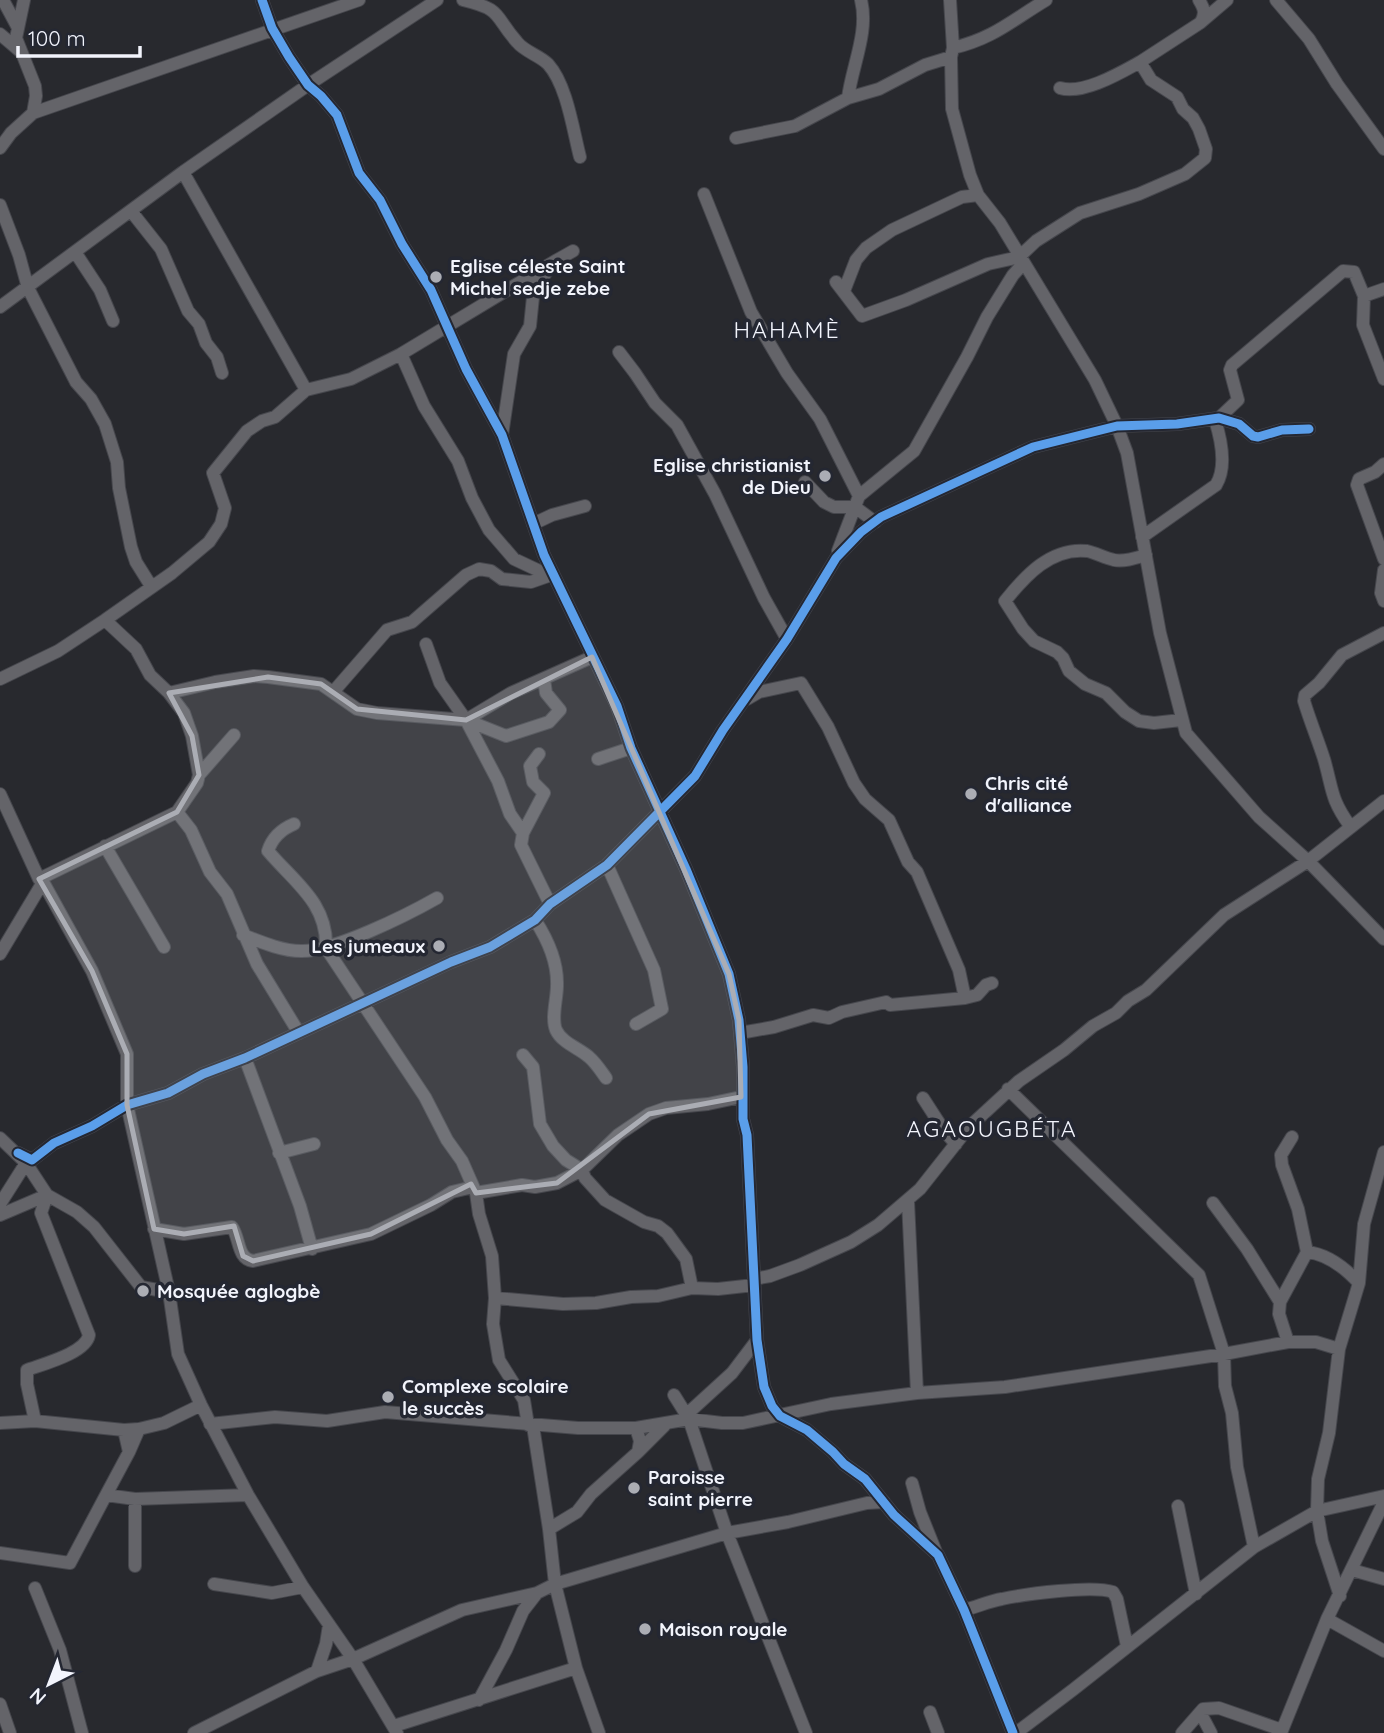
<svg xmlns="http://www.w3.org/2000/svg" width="1384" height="1733" viewBox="0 0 1384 1733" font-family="Quicksand,sans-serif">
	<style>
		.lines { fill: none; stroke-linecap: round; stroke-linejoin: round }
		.minor-casing { stroke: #46474d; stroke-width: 14 }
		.minor { stroke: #646469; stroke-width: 12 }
		.cycleway-casing { stroke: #242732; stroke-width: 13 }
		.cycleway { stroke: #5a9eea; stroke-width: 9 }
		.marked { fill: #abadb4; fill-opacity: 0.2; stroke: #abadb4; stroke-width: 5; stroke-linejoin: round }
		.poi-dot { fill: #abadb4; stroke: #242732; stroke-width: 2.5 }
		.labels { text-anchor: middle; stroke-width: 7; stroke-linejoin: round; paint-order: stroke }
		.poi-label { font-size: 19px; font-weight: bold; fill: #f2f4fc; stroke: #242732; text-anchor: start }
		.quarter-label { font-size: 23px; letter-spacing: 2px; fill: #f2f4fc; stroke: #242732 }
	</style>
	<rect width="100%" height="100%" fill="#28292e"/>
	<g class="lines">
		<!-- minor casing -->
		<g class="minor-casing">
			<path id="minor" d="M 3,0 L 18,28
				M 24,0 L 16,38 L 35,86 L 36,96 L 33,113
				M 262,0 L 272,28 L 289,57 L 308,85 L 321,96 L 337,115 L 359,173 L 380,200 L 402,244 L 431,290 L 466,369 L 502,435 L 544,555 L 617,706 L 631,748 L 686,869 L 729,974 L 739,1020 L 743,1067 L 743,1119 L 747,1135 L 757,1340 L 764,1387 L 772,1406 L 780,1416 L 807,1430 L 833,1452 L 844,1464 L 865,1479 L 894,1515 L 938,1555 L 964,1610 L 1013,1733
				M 463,0 C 504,10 493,15 517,42 C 525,52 539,55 548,64 C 567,85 573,130 580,157
				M 861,0 C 869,32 852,66 848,98 L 879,89 L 925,65 L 951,57
				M 950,0 L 953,48 L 951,57 L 952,109 L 970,175 L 978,195 L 1000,223 L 1095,380 L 1117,426 L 1127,453 L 1160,633 L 1186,733 L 1259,817 L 1308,861 L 1384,939
				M 1199,0 C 1204,8 1206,13 1201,22
				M 1276,0 L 1309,39 L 1337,84 L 1384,149
				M 0,34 L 21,52
				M 953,48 C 994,38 1011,21 1046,0
				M 1140,62 L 1200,23 L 1227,0
				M 736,138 L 795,126 L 848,98
				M 0,148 L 11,133 L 33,113 L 359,0
				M 183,172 L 306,390
				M 704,194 L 751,312 L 787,373 L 820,419 L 859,496 L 838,551
				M 0,205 L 19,255 L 28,288 L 76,382 L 91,399 L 105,424 L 117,462 L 119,488 L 131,547 L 136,562 L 151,586
				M 131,211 L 161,249 L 188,311 L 199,324 L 206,343 L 217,357 L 222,373
				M 75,252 L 100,290 L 113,321
				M 836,282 L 862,316 L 906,300 L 988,264 L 1019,257 L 1036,241 L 1080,213 L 1139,194 L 1185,174 L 1205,158 L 1206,149 L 1199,129 L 1193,118 L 1183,109 L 1177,97 L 1151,80 L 1140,62 C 1120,73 1083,95 1060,88
				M 844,291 L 856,260 L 866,248 L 892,230 L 945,205 L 962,197 L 978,195
				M 1364,296 L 1384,289
				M 0,307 L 183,172 L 308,85 L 437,0
				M 619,352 L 635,373 L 655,403 L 677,425 L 715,494 L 764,598 L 787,639
				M 1219,418 L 1238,400 L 1230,370 L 1232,365 L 1343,271 L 1354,272 L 1364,296 L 1363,325 L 1384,379
				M 502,435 L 514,354 L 530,326 L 534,287 L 557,260 L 573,251
				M 1384,464 L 1375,472 L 1359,479 L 1357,485 L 1384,559
				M 805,482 L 824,502 L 834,507 L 855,507 L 875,522
				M 859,496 L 914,451 L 967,357 L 987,317 L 1013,275 L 1023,264
				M 533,524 L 552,515 L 585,506
				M 1142,537 L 1216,485 C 1227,467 1221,439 1215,420
				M 1146,555 C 1136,558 1124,562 1114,560 C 1105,558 1096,553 1087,551 C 1051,547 1025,576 1005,601 L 1023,629 L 1034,641 L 1057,652 L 1063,658 L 1069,671 L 1085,684 L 1106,693 L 1125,712 L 1139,721 L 1154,723 L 1181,720
				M 1384,570 L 1381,593 L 1384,601
				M 548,575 L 514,559 L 489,530 L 472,498 L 458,461 L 424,406 L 401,354 L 557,260
				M 105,620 L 136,649 L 150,675 L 169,693 L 184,713 L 192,736 L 199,775
				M 426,644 L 440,683 L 466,720 L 511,693 L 592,657
				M 0,679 L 58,651 L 105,620 L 172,573 L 209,542 L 221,524 L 225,508 L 213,473 L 247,431 L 262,421 L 275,417 L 306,390 L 351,379 L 401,354
				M 334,691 L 387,630 L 412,622 L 466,575 L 479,569 L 491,571 L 502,579 L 531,582 L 551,575
				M 169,693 L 215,682 L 254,676 L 268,677 L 321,684 L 357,709 L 377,713 L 466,720 L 498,781 L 510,814 L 523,833 L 521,845 L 550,904
				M 747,699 L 759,692 L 801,683 L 828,727 L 854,783 L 865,799 L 889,820 L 908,862 L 917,872 L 959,970 L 965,998
				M 466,720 L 506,736 L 549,722 L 560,710 L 546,693 L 544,679
				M 598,759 L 631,748
				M 0,794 L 39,879 L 43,882 L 92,971 L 127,1054 L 127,1105 L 169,1292 L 178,1354 L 201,1405 L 248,1495 L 303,1587 L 353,1659 L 397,1733
				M 177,812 L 191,830 L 210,872 L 227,894 L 257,964 L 299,1033
				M 294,824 C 282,829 272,838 268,851 C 294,882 328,903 326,948 L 425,1097 L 447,1140 L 462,1161 L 476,1193
				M 1350,826 C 1330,798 1333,790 1324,759 C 1318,740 1310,721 1304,701 L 1305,695 L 1319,683 L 1342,655 L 1384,633
				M 523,833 L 544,793 L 533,782 L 530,766 L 539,754
				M 105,846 L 164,947
				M 607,865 L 654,970 L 662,1009 L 636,1024
				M 39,879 L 177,812 L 197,783 L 199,775 L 234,735
				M 535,920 C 548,940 558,962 557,986 C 557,999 551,1018 556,1030 C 562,1043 579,1048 589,1057 C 596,1063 601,1071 606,1078
				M 243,935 C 261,942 282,951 301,951 C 333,952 407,915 437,898
				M 0,954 L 43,882
				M 740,1033 L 774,1027 L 813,1015 L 829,1018 L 842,1012 L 886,1002 L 890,1005 L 965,998 L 977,995 L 986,985 L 992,983
				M 523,1055 L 533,1067 L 540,1124 L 553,1146 L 566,1160 L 582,1170 L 585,1178 L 605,1200 L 644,1222 L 658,1226 L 667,1233 L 686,1259 L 692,1288
				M 245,1058 L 300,1206 L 312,1249
				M 1008,1089 L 1199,1275 L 1224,1354 L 1225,1386 L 1232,1413 L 1237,1467 L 1254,1547
				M 923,1098 L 945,1132 L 956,1144
				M 0,1138 L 26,1163 L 47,1195 L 77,1212 L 94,1227 L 141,1287 L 169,1292
				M 18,1153 L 32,1160 L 54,1143 L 92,1126 L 127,1105 L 168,1093 L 203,1074 L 245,1058 L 451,962 L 490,947 L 535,920 L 550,904 L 607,865 L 695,776 L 723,730 L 787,639 L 836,558 L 861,532 L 881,517 L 1033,447 L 1117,426 L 1177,424 L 1219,418 L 1239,424 L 1253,436 L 1258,437 L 1282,430 L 1309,429
				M 279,1153 L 314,1144
				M 908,1201 L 917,1393
				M 1213,1203 L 1247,1249 L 1280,1302
				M 0,1204 L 26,1163 L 32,1160
				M 0,1215 L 47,1195 L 41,1213 L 89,1335 C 86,1353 43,1364 27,1370 L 27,1384 L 35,1421
				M 154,1229 L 184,1234 L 232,1227 C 240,1238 237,1259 253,1261 L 371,1234 L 431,1205 L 452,1192 L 473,1187
				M 1307,1252 C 1327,1254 1346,1269 1359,1283
				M 754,1279 L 770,1276 L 800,1265 L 851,1242 L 878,1225 L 920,1189 L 969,1127 L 1019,1081 L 1064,1050 L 1093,1026 L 1116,1013 L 1128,1001 L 1146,990 L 1224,915 L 1308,861 L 1384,801
				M 495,1298 L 563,1304 L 596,1303 L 631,1297 L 658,1296 L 692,1288 L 718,1289 L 754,1285
				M 1288,1342 L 1279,1314 L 1280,1302 L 1307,1252 L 1298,1209 L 1282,1165 L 1281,1155 L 1292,1137
				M 674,1395 L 689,1419 L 727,1533 L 806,1733
				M 686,1415 L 732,1373 L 757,1340
				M 0,1423 L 35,1421 L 124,1430 L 139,1429 L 164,1423 L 201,1405
				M 210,1424 L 275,1417 L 327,1421 L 385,1412 L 578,1428 L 636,1428 L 689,1419 L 722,1423 L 743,1423 L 831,1404 L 917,1393 L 1005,1387 L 1224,1354 L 1288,1342 L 1316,1342 L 1339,1349
				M 528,1425 L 524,1400 L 499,1360 L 493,1324 L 495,1298 L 492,1256 L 479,1214 L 476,1193 L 522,1185 L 535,1187 L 557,1183 L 582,1170 L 618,1135 L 649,1114 L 666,1108 L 708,1104 L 741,1097
				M 533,1426 L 549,1529 L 555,1584 L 576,1668 L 599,1733
				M 124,1430 L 129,1452 L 139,1429
				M 638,1452 L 665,1425
				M 912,1483 L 920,1512 L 936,1552
				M 106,1495 L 129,1452
				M 1178,1506 L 1196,1594
				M 549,1529 L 577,1512 L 591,1494 L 638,1452 L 640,1441 L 636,1428
				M 0,1553 L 70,1563 L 106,1495 L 135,1499 L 248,1495
				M 135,1566 L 135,1499
				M 1352,1570 L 1384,1579
				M 214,1584 L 272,1593 L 303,1587
				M 35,1588 L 60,1650 L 82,1733
				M 1340,1596 L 1322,1541 L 1317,1511 L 1318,1479 L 1329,1433 L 1339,1349 L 1359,1283 L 1364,1224 L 1384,1152
				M 964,1610 C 977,1607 989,1601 1002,1599 C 1025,1594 1093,1585 1113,1592 L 1117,1599 L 1127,1646
				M 1327,1619 L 1384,1651
				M 317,1671 L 326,1644 L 329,1625
				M 479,1700 L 506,1650 L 523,1611 L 537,1593
				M 0,1704 L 10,1733
				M 930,1712 L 938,1733
				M 1201,1714 L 1211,1733
				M 394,1726 L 576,1668
				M 194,1733 L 317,1671 L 353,1659 L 462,1610 L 537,1593 L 555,1584 L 727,1533 L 788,1522 L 867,1503 L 884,1502
				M 1016,1733 L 1074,1689 L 1254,1547 L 1317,1511 L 1384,1496
				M 1182,1733 L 1203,1709 L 1219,1708 L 1282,1730
				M 1281,1733 L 1327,1619 L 1384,1502"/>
		</g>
		<!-- minor -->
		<use href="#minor" class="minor"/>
		<!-- cycleway casing -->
		<g class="cycleway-casing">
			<path id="cycleway" d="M 262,0 L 272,28 L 289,57 L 308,85 L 321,96 L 337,115 L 359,173 L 380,200 L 402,244 L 431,290 L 466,369 L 502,435 L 544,555 L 617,706 L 631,748 L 686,869 L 729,974 L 739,1020 L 743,1067 L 743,1119 L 747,1135 L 757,1340 L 764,1387 L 772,1406 L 780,1416 L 807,1430 L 833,1452 L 844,1464 L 865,1479 L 894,1515 L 938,1555 L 964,1610 L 1013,1733
				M 18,1153 L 32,1160 L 54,1143 L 92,1126 L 127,1105 L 168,1093 L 203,1074 L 245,1058 L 451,962 L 490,947 L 535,920 L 550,904 L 607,865 L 695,776 L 723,730 L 787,639 L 836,558 L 861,532 L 881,517 L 1033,447 L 1117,426 L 1177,424 L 1219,418 L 1239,424 L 1253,436 L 1258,437 L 1282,430 L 1309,429"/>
		</g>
		<!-- cycleway -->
		<use href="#cycleway" class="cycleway"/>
	</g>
	<!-- marked area -->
	<path class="marked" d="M 592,657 L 729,974 L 739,1020 L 741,1097 L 649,1114 L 557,1183 L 476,1193 L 471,1184 L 371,1234 L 253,1261 L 243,1256 L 234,1226 L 184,1234 L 154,1229 L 127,1105 L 127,1054 L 92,971 L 39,879 L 177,812 L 199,775 L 192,736 L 169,693 L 268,677 L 321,684 L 357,709 L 466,720 Z"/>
	<!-- markers -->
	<g class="poi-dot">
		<circle cx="436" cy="277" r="7"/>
		<circle cx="825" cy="476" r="7"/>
		<circle cx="971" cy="794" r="7"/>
		<circle cx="439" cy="946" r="7"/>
		<circle cx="143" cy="1291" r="7"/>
		<circle cx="388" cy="1397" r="7"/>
		<circle cx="634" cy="1488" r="7"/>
		<circle cx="645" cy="1629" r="7"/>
	</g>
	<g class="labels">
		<!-- poi labels -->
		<g class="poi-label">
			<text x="450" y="273">Eglise céleste Saint<tspan x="450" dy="22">Michel sedje zebe</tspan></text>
			<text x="811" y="472" text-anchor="end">Eglise christianist<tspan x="811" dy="22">de Dieu</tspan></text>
			<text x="985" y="790">Chris cité<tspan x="985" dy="22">d'alliance</tspan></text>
			<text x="425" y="953" text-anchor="end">Les jumeaux</text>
			<text x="157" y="1298">Mosquée aglogbè</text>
			<text x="402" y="1393">Complexe scolaire<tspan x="402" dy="22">le succès</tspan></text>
			<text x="648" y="1484">Paroisse<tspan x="648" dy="22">saint pierre</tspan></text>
			<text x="659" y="1636">Maison royale</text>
		</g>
		<!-- quarter labels -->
		<g class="quarter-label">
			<text x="787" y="338">HAHAMÈ</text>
			<text x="992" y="1137">AGAOUGBÉTA</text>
		</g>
	</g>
	<!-- north arrow -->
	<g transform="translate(49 1684) rotate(222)" stroke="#242732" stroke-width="5" paint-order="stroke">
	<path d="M0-5L12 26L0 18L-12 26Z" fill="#f2f4fc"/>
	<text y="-10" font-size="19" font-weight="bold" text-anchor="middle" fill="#f2f4fc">N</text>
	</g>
	<!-- scale -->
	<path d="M18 46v10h122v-10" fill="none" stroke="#f2f4fc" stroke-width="3.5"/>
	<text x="28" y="46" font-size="21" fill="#f2f4fc" stroke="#242732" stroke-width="5" paint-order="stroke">100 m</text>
</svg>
